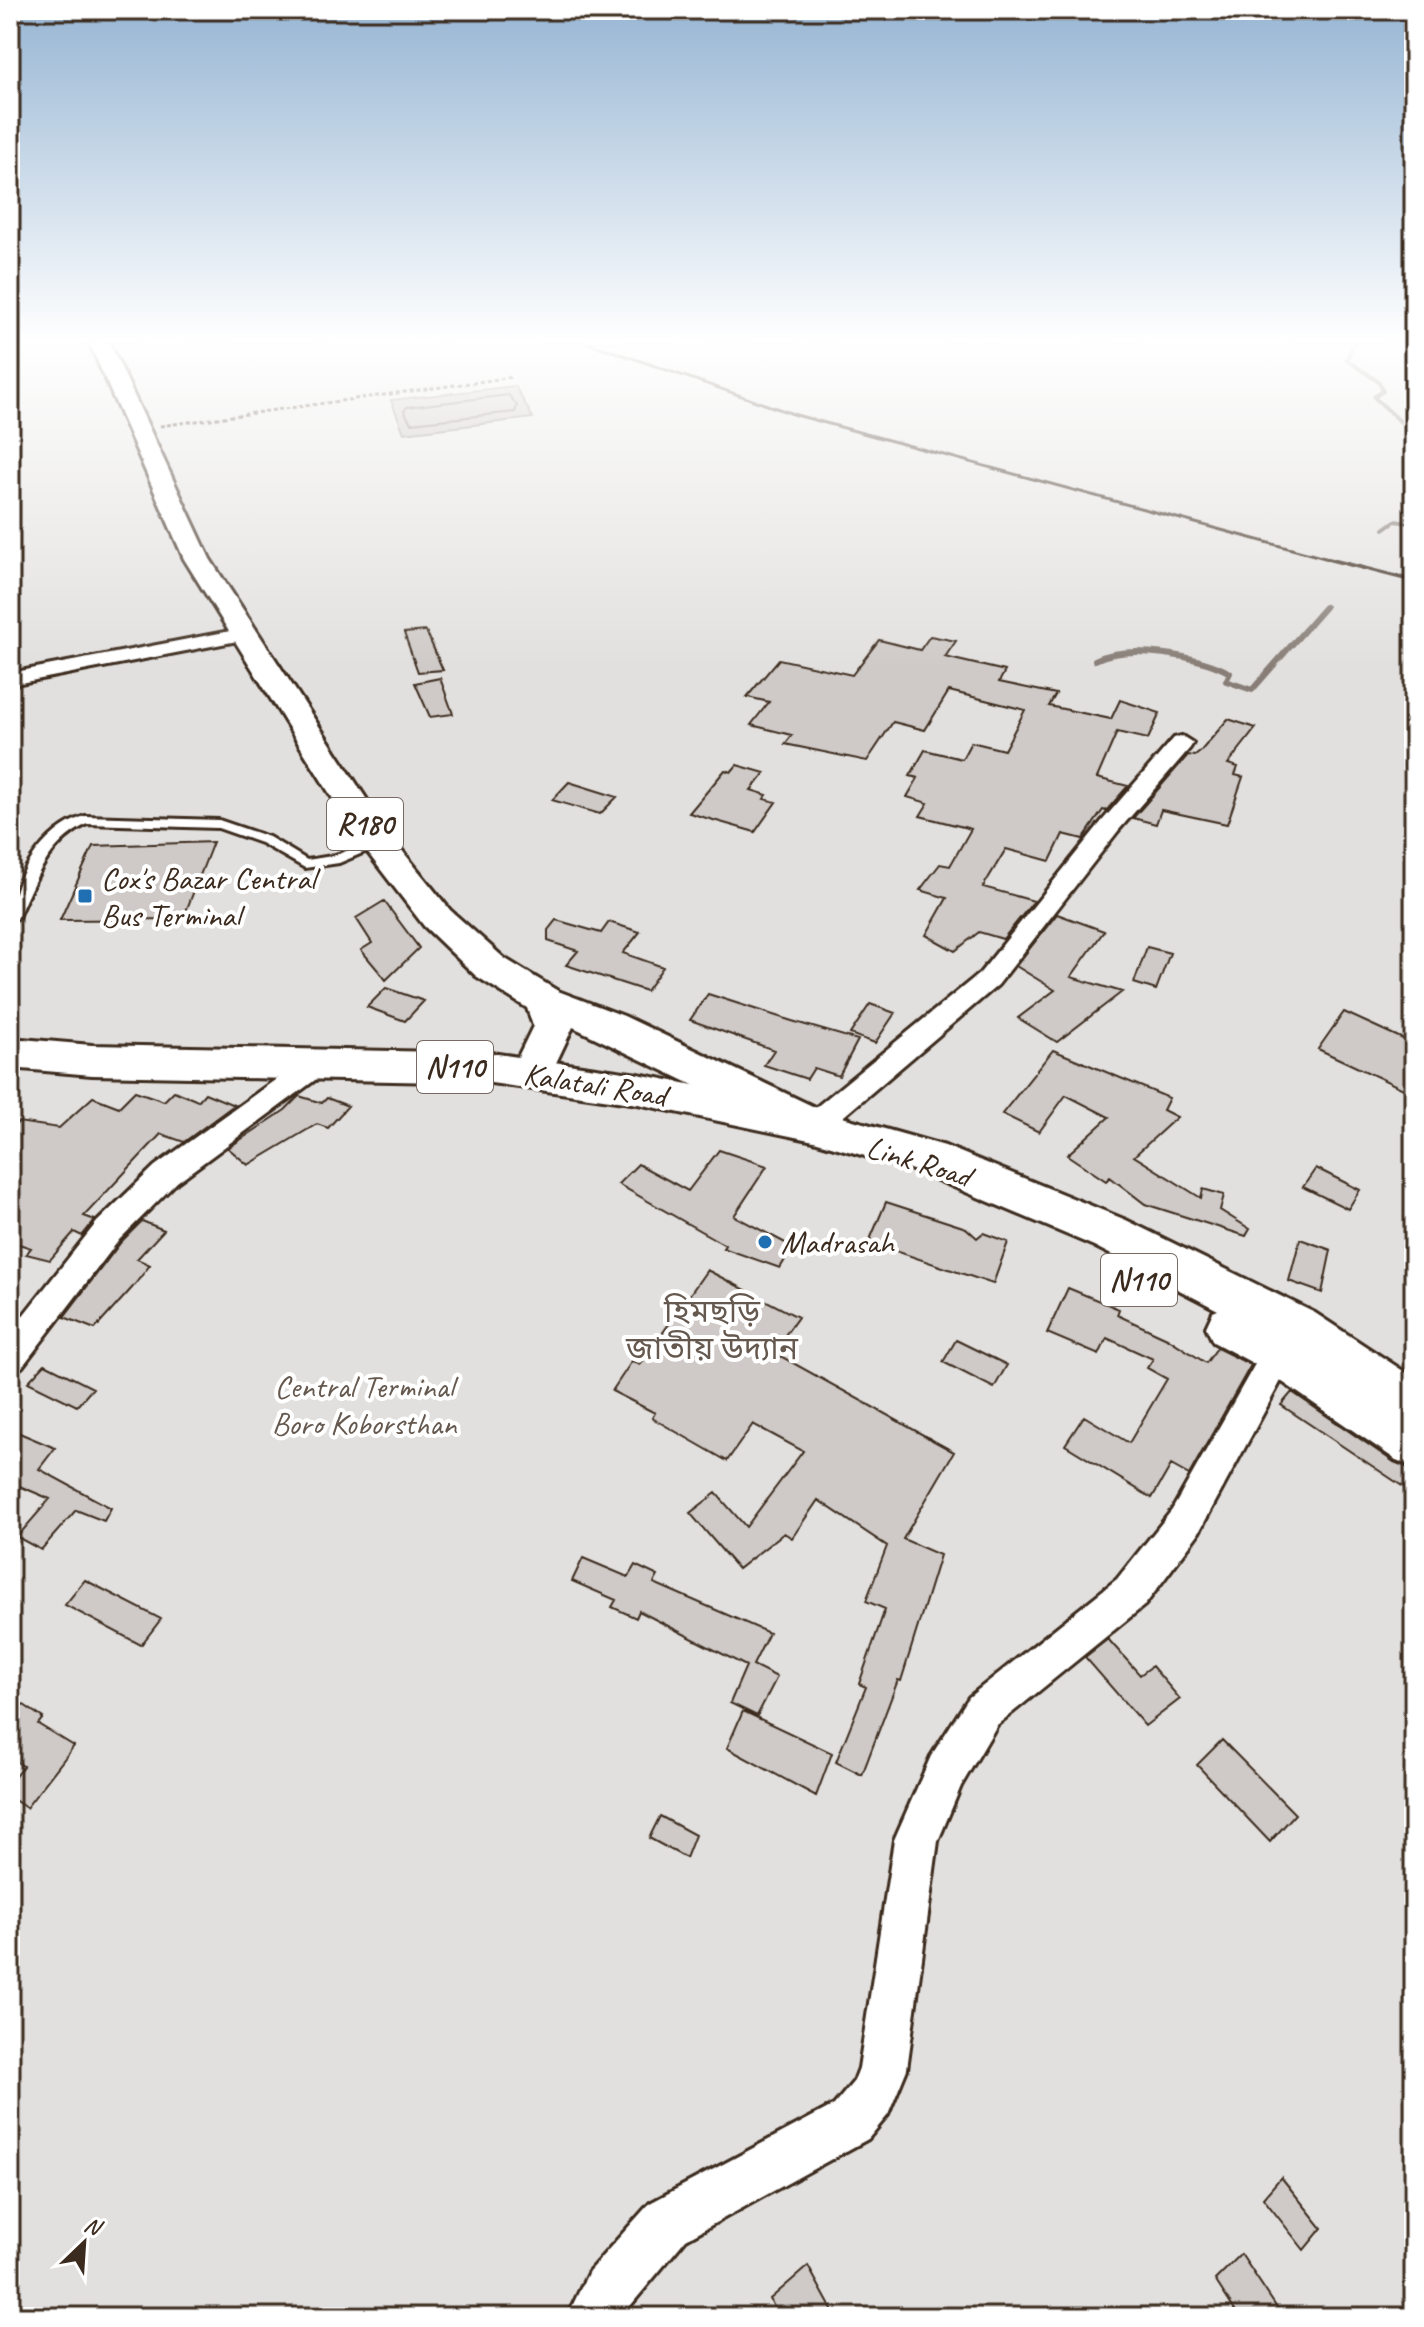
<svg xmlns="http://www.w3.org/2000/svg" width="1424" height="2327" viewBox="0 0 1424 2327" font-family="Caveat,'Noto Sans Bengali',sans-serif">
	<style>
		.green { fill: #e2e0de; stroke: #8e857e; stroke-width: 2 }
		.water { fill: #bcb6b3; stroke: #887e77; stroke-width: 2 }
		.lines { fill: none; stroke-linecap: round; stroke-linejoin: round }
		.shore { stroke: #6f625a; stroke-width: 2 }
		.stream-far1 { stroke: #887e77; stroke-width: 4 }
		.stream { stroke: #887e77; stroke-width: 6 }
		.building { fill: #cfcac7; stroke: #3b2a1e; stroke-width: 2 }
		.service-casing { stroke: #3b2a1e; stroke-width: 6 }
		.minor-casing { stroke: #3b2a1e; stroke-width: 6 }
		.primary-casing { stroke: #3b2a1e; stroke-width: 6 }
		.trunk-casing { stroke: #3b2a1e; stroke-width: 6 }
		.path { stroke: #3b2a1e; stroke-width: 3; stroke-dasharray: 4 3; stroke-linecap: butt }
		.service { fill: #fff; fill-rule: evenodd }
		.minor { fill: #fff; fill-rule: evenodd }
		.primary { fill: #fff; fill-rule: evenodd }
		.trunk { fill: #fff; fill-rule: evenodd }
		.rail-far1 { stroke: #3b2a1e; stroke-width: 3 }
		.rail { stroke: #3b2a1e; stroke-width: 4 }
		.poi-dot { fill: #1f6fb2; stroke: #fff; stroke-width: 3 }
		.labels { text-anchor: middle; stroke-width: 8; stroke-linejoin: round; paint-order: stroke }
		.shield { fill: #fff; stroke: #766a62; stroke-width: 2 }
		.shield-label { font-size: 30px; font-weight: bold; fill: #3b2a1e }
		.poi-label { font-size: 32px; fill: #3b2a1e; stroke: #fff; text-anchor: start }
		.street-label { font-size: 32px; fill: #3b2a1e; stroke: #fff }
		.park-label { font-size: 32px; fill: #65584e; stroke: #fff }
	</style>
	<rect width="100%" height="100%" fill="#fff"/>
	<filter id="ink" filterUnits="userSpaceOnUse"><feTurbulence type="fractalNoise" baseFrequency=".0125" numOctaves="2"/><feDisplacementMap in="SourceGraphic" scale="16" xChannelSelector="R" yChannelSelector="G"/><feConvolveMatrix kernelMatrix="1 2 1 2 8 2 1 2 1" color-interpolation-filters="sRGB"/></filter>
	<g filter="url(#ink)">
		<!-- green -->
		<path class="green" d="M 10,342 L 1414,342 L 1414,2317 L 10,2317 Z"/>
		<!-- water -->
		<path class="water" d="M 515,386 L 533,418 L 404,433 L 391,400 Z"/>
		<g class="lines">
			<!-- shore -->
			<path class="shore" d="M 509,395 L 517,406 L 515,412 L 411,423 L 404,411 L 407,407 Z"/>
			<!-- stream-far1 -->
			<path class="stream-far1" d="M 1354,342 L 1347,360 L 1379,382 L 1383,391 L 1374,397 L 1402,423 L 1414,427
				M 1384,529 L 1395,521 L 1414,524"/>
			<!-- stream -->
			<path class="stream" d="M 1095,660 C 1127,644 1200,655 1230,673 L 1226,681 L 1252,690 L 1325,607"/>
		</g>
		<!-- building -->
		<path class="building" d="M 426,631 L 443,670 L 418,672 L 404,633 Z
			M 930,636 L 956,641 L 945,657 L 1005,671 L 999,682 L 1056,694 L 1049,706 L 1111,719 L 1120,700 L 1160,713 L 1148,739 L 1117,732 L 1097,778 L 1128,786 L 1106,811 L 1103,810 L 1083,839 L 1063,834 L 1050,861 L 1006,849 L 983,887 L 1034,901 L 1003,939 L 979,932 L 955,951 L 926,935 L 947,898 L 920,890 L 940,864 L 950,866 L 971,829 L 920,816 L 928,803 L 907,797 L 918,778 L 910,776 L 925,750 L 962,759 L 971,742 L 1004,750 L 1025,710 L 949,691 L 925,730 L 893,722 L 867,761 L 785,744 L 792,735 L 751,725 L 769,702 L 747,697 L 779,659 L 852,675 L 879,640 L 920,650 Z
			M 440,678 L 453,714 L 430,717 L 415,683 Z
			M 1228,719 L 1256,728 L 1228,764 L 1238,767 L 1235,775 L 1243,777 L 1227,824 L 1161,810 L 1156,824 L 1133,818 L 1188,755 L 1195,756 L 1200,752 Z
			M 737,765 L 765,773 L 751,790 L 767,795 L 764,799 L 776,802 L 755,832 L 689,813 L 725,770 L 731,772 Z
			M 569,782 L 617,797 L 600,814 L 552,800 Z
			M 213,842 L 183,919 L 60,920 L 93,846 Z
			M 384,901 L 419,948 L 386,980 L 361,950 L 372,943 L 356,918 Z
			M 1057,914 L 1104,931 L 1071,977 L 1122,992 L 1057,1042 L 1018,1018 L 1055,990 L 1016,966 Z
			M 556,920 L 601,933 L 609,922 L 640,932 L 623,953 L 663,967 L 646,991 L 566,965 L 578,951 L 548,941 L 548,930 Z
			M 1147,947 L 1170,953 L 1156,990 L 1134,983 Z
			M 386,988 L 424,1001 L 405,1021 L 367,1007 Z
			M 708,994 L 792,1021 L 858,1040 L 839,1076 L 814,1068 L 807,1079 L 764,1065 L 774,1050 L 690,1020 Z
			M 870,1004 L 895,1013 L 875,1043 L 850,1034 Z
			M 1344,1012 L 1414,1044 L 1414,1094 L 1318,1049 Z
			M 1053,1050 L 1169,1098 L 1163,1110 L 1177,1117 L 1134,1156 L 1201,1198 L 1203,1189 L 1224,1195 L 1220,1210 L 1250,1229 L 1246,1236 L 1145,1204 L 1110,1177 L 1106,1181 L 1067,1155 L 1109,1117 L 1066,1095 L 1039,1132 L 1002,1114 Z
			M 135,1091 L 164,1101 L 174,1091 L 198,1101 L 205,1093 L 234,1105 L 184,1142 L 161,1134 L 84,1216 L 95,1220 L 82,1236 L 74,1232 L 50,1260 L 26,1254 L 31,1248 L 10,1241 L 10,1131 L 18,1122 L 59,1128 L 93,1097 L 119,1107 Z
			M 299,1096 L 322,1103 L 327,1098 L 348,1106 L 328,1128 L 317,1124 L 248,1165 L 228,1148 L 285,1110 Z
			M 719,1150 L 767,1166 L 734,1216 L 793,1247 L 780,1268 L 723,1248 L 725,1245 L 618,1184 L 638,1164 L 688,1191 Z
			M 1316,1168 L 1360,1190 L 1348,1209 L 1303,1187 Z
			M 886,1202 L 966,1228 L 977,1238 L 983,1233 L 1008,1242 L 993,1284 L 869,1242 Z
			M 142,1221 L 164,1230 L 137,1259 L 150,1265 L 132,1288 L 95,1329 L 64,1317 L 121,1242 Z
			M 1300,1239 L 1331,1250 L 1322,1293 L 1289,1281 Z
			M 707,1270 L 798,1317 L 773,1352 L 954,1452 L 903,1539 L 940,1555 L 901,1681 L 898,1680 L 862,1775 L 836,1762 L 866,1687 L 859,1684 L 885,1609 L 866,1601 L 887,1546 L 818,1500 L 792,1538 L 784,1533 L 738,1569 L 690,1513 L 716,1493 L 746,1527 L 803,1451 L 753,1424 L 727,1461 L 652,1418 L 655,1413 L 612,1391 L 632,1361 L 640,1365 Z
			M 1068,1288 L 1119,1309 L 1117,1315 L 1167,1338 L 1206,1363 L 1217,1348 L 1251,1365 L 1189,1475 L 1171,1465 L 1152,1498 L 1065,1445 L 1084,1416 L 1129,1443 L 1167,1379 L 1147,1368 L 1153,1359 L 1107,1338 L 1099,1355 L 1047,1333 Z
			M 956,1340 L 1007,1365 L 994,1388 L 943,1362 Z
			M 45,1364 L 93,1388 L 77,1406 L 28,1382 Z
			M 1292,1392 L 1394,1462 L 1414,1470 L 1414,1494 L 1281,1405 Z
			M 10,1429 L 55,1448 L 39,1469 L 111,1508 L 104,1521 L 76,1510 L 41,1550 L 17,1537 L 50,1499 L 10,1482 Z
			M 583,1558 L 628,1577 L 635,1565 L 658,1576 L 654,1583 L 769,1633 L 753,1665 L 777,1677 L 757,1716 L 730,1703 L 746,1666 L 639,1611 L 636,1618 L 612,1607 L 616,1600 L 572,1581 Z
			M 85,1580 L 161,1619 L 141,1645 L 65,1605 Z
			M 1108,1639 L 1140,1675 L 1152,1666 L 1180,1699 L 1145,1726 L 1085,1657 Z
			M 21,1703 L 43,1718 L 38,1724 L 74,1746 L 26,1808 L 10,1797 L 10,1783 L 23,1766 L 10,1757 L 10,1717 Z
			M 743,1711 L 832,1753 L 816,1796 L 727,1748 Z
			M 1222,1740 L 1295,1814 L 1270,1842 L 1197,1765 Z
			M 660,1816 L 695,1835 L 686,1858 L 649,1838 Z
			M 1281,2177 L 1322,2228 L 1304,2250 L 1263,2198 Z
			M 1241,2254 L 1283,2317 L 1239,2317 L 1215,2280 Z
			M 808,2266 L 836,2317 L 779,2317 L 770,2299 Z"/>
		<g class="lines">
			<!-- service casing -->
			<g class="service-casing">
				<path id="service" d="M 85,816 L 219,820 L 269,837 L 307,860 L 332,856 L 378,840 L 384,844 L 339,863 L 305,868 L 261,843 L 218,828 L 87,824 C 47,844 35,880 17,919 L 10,923 C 10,881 43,829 85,816 Z"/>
			</g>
			<!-- minor casing -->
			<g class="minor-casing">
				<path id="minor" d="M 246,628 L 253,630 L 256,634 L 253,638 L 10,685 L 10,673 Z
					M 1182,736 L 1193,743 L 1190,748 L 1118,831 L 998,985 L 824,1133 L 814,1136 L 804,1133 L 799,1125 L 804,1117 L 980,973 L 1102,821 L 1174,738 Z
					M 320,1052 L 330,1055 L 334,1062 L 330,1069 L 177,1182 L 119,1240 L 22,1367 L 10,1372 L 10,1332 L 97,1222 L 155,1166 L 310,1055 Z
					M 1279,1339 L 1291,1343 L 1296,1353 L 1198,1534 L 1145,1605 L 997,1725 L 961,1786 L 938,1841 L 907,2069 L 888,2115 L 868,2139 L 686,2239 L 621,2317 L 567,2317 L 589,2271 L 650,2203 L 834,2105 L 854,2081 L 859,2068 L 894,1840 L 931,1756 L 969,1697 L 1117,1579 L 1172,1510 L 1267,1343 Z"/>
			</g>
			<!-- primary casing -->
			<g class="primary-casing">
				<path id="primary" d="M 89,342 L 109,342 L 210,559 L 392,838 L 450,910 L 504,958 L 558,991 L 624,1016 L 827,1113 L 833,1124 L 827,1135 L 812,1140 L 797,1135 L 573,1027 L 546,1084 L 531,1088 L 516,1084 L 510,1073 L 533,1026 L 527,1008 L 476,976 L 424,926 L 361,844 L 184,559 Z"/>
			</g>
			<!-- trunk casing -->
			<g class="trunk-casing">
				<path id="trunk" d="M 10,1038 L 92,1045 L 491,1053 L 638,1074 L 814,1109 L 945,1146 L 1126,1220 L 1315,1313 L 1414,1378 L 1414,1467 L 1396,1460 L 1262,1368 L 1213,1342 L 1206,1327 L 1213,1312 L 1218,1310 L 1094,1246 L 916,1171 L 814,1141 L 638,1104 L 491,1083 L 92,1075 L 10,1068 Z"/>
			</g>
			<!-- path -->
			<path class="path" d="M 160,426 L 513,377"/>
			<!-- service -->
			<use href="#service" class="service"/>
			<!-- minor -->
			<use href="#minor" class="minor"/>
			<!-- primary -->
			<use href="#primary" class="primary"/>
			<!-- trunk -->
			<use href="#trunk" class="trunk"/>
			<!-- rail-far1 -->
			<path class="rail-far1" d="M 586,342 L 796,415 L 1336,561"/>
			<!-- rail -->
			<path class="rail" d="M 1328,559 L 1414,581"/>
		</g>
	</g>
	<!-- sky -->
	<linearGradient id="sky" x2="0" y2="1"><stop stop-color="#96b5d3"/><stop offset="0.51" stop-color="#fff"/><stop offset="1" stop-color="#fff" stop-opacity="0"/></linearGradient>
	<rect width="1424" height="668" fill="url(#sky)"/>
	<!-- markers -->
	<g class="poi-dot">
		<rect x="77" y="888" width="16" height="16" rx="4"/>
		<circle cx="765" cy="1242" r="8"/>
	</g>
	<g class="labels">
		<!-- shield labels -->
		<g class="shield">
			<rect x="327" y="798" width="76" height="52" rx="6"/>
			<rect x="417" y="1041" width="76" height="52" rx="6"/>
			<rect x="1101" y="1254" width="76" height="52" rx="6"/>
		</g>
		<g class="shield-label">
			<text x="365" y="834">R180</text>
			<text x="455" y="1077">N110</text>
			<text x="1139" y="1290">N110</text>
		</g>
		<!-- poi labels -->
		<g class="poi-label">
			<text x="101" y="889">Cox's Bazar Central<tspan x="101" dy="37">Bus Terminal</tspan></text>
			<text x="781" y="1253">Madrasah</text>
		</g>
		<!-- street labels -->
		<g class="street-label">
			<text transform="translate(595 1084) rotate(9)" y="11">Kalatali Road</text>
			<text transform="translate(919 1161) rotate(17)" y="11">Link Road</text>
		</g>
		<!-- park labels -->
		<g class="park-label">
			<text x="712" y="1322">হিমছড়ি<tspan x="712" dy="37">জাতীয় উদ্যান</tspan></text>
			<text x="364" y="1397">Central Terminal<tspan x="364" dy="37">Boro Koborsthan</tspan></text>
		</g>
	</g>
	<!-- margin -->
	<rect width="1424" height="2327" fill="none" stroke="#fff" stroke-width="40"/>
	<rect x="20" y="20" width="1384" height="2287" fill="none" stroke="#3b2a1e" stroke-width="3" filter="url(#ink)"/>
	<!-- north arrow -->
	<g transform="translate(84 2243) rotate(25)" stroke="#ffffff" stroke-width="6" paint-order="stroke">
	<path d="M0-6L14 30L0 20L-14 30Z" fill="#3b2a1e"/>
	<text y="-12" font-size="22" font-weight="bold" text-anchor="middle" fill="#3b2a1e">N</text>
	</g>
</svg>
